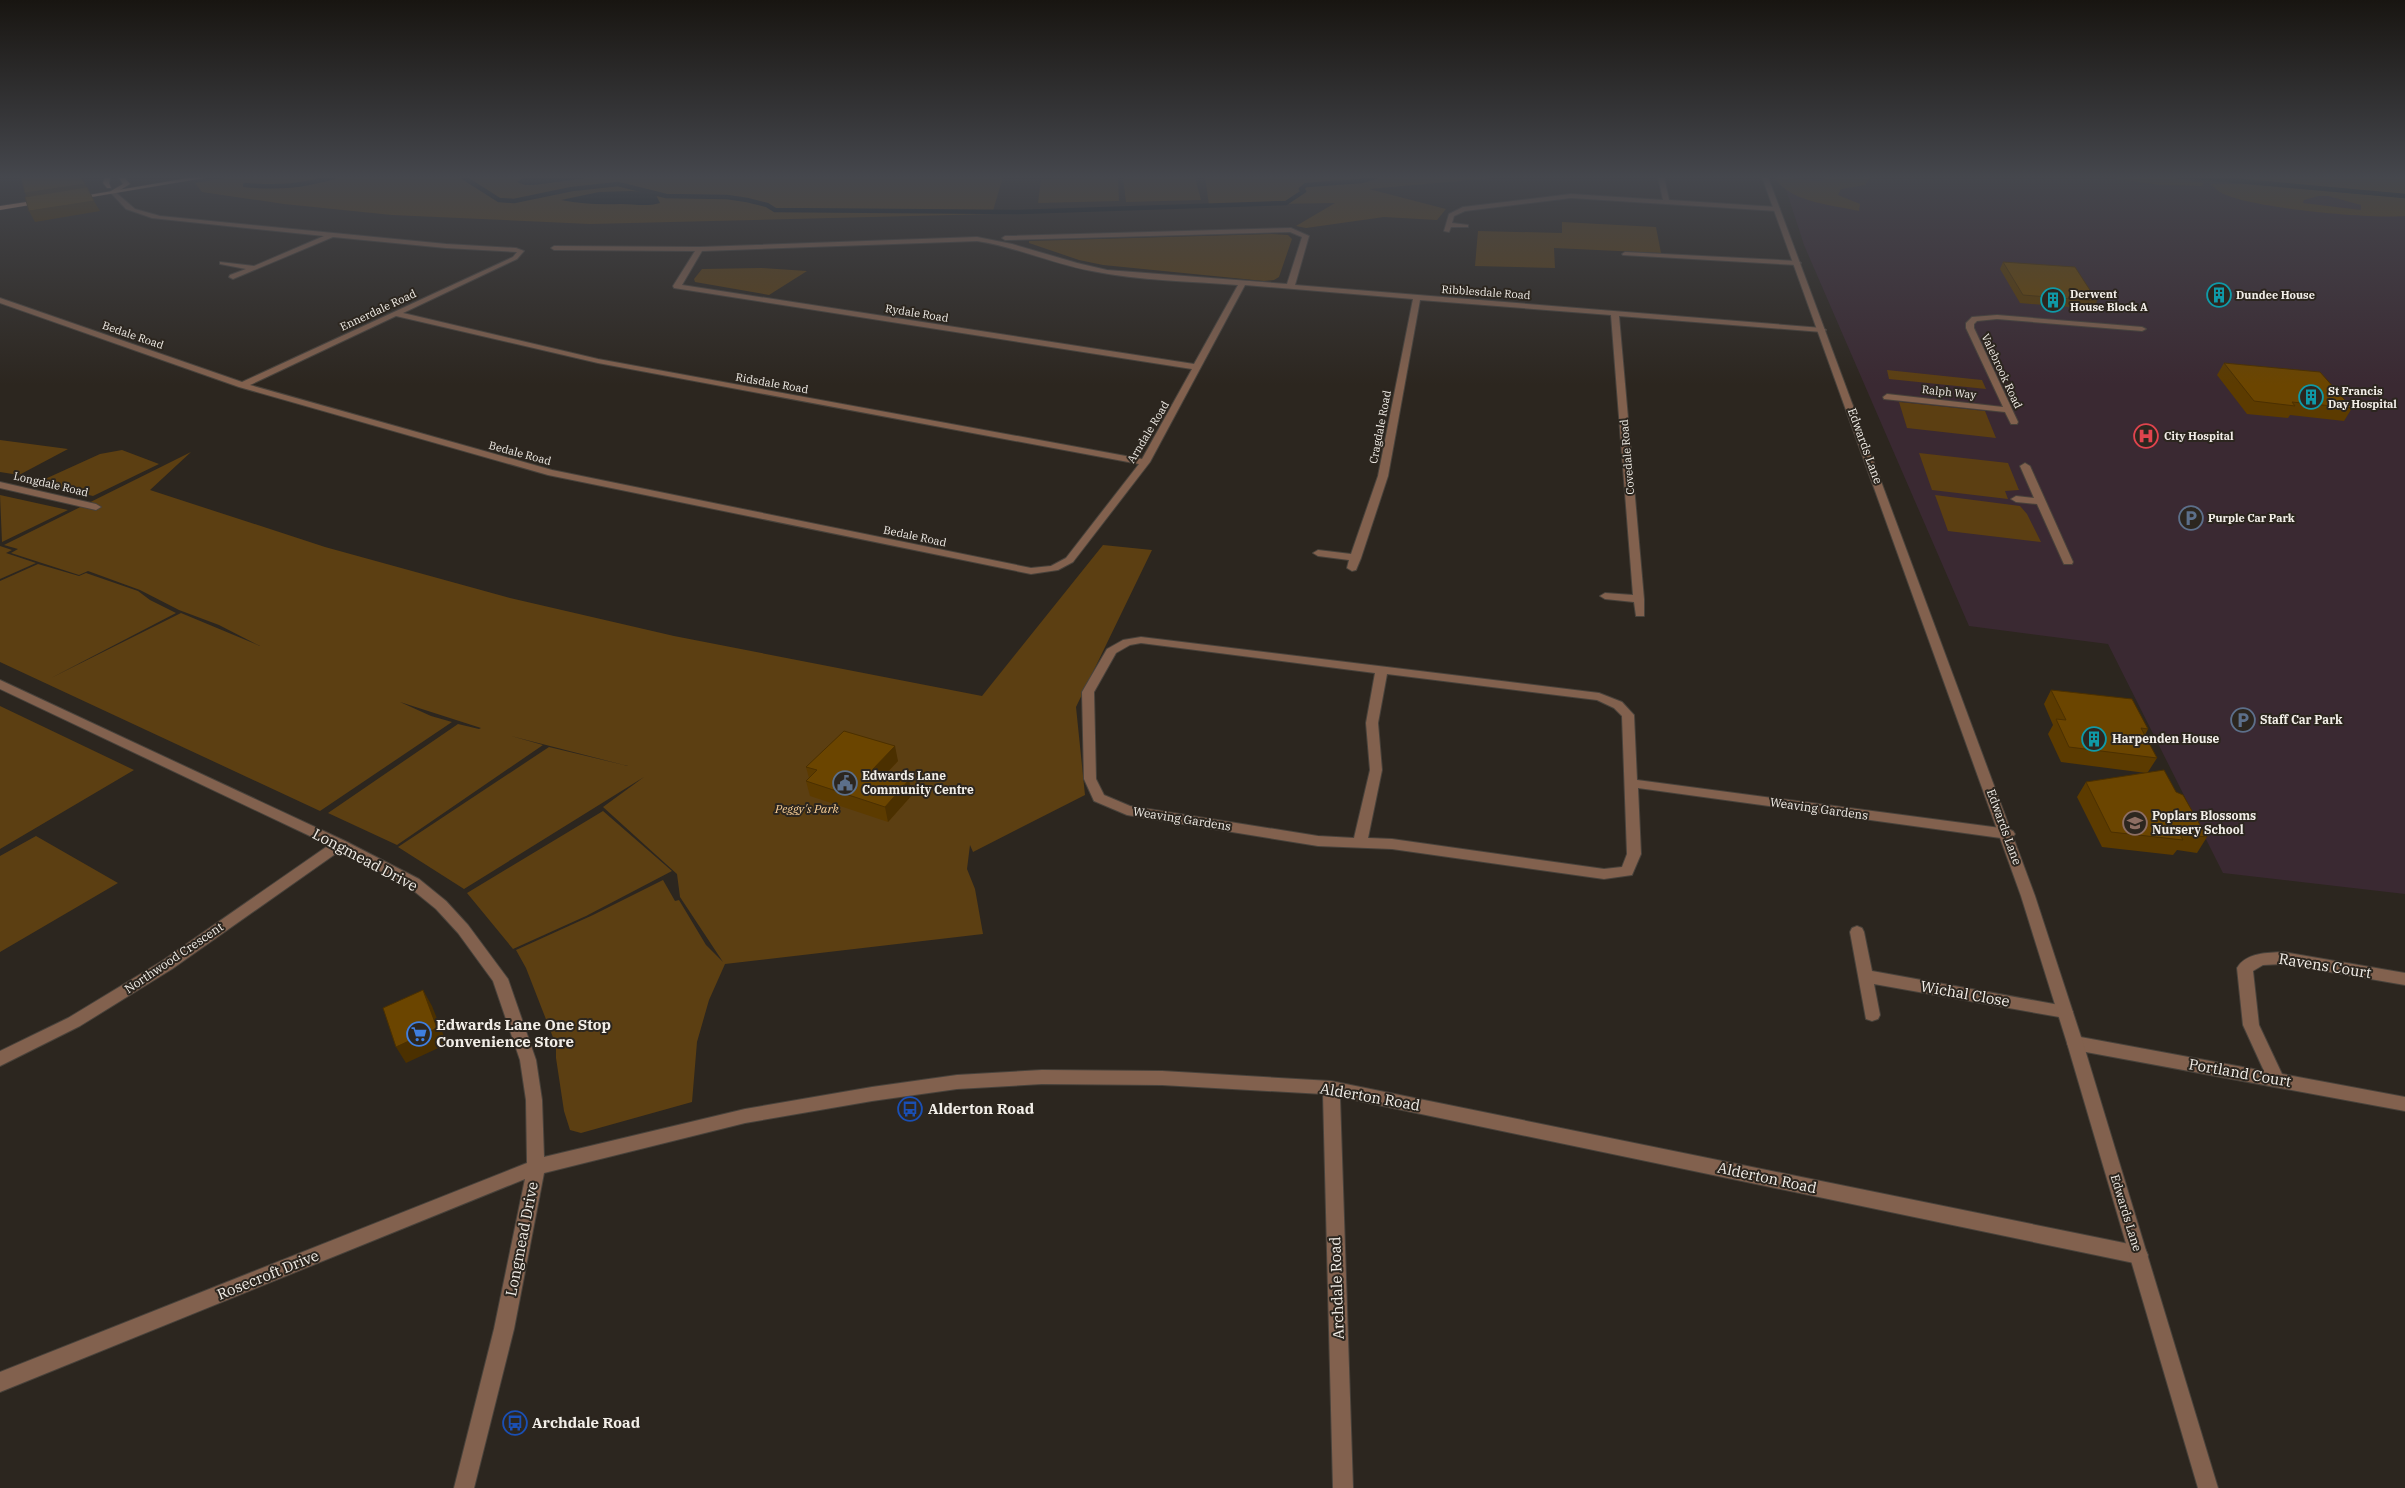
<svg xmlns="http://www.w3.org/2000/svg" width="2405" height="1488" viewBox="0 0 2405 1488" font-family="'IBM Plex Serif',serif">
	<style>
		.medical { fill: #3a2932 }
		.green { fill: #5c3f12; fill-rule: evenodd }
		.water { fill: #061219 }
		.lines { fill: none; stroke-linecap: round; stroke-linejoin: round }
		.stream { stroke: #061219; stroke-width: 4.5 }
		.minor-casing { stroke: #48423b; stroke-width: 2 }
		.tertiary-casing { stroke: #48423b; stroke-width: 2 }
		.primary-casing { stroke: #48423b; stroke-width: 2 }
		.trunk-casing { stroke: #48423b; stroke-width: 1 }
		.minor { fill: #82614e; fill-rule: evenodd }
		.tertiary { fill: #82614e; fill-rule: evenodd }
		.primary { fill: #dc9972; fill-rule: evenodd }
		.trunk { fill: #e8a780; fill-rule: evenodd }
		.wall { fill: #5c3b00 }
		.shaded-wall { fill: #4b3000 }
		.building { fill: #6b4500; stroke: #4b3000 }
		.labels { text-anchor: middle; stroke-width: 4; stroke-linejoin: round; paint-order: stroke }
		.far-street-label { font-size: 11px; fill: #f2eee8; stroke: #2c261f }
		.far-poi-label { font-size: 11px; font-weight: bold; fill: #f2eee8; stroke: #2c261f; text-anchor: start }
		.street-label { font-size: 12px; fill: #f2eee8; stroke: #2c261f }
		.poi-label { font-size: 12px; font-weight: bold; fill: #f2eee8; stroke: #2c261f; text-anchor: start }
		.park-label { font-size: 12px; font-style: italic; fill: #f9cf97; stroke: #2c261f }
		.near-street-label { font-size: 15px; fill: #f2eee8; stroke: #2c261f }
		.near-poi-label { font-size: 15px; font-weight: bold; fill: #f2eee8; stroke: #2c261f; text-anchor: start }
	</style>
	<rect width="100%" height="100%" fill="#2c261f"/>
	<!-- medical -->
	<path class="medical" d="M 1782,177 L 2159,177 L 2405,199 L 2405,894 L 2223,873 L 2108,644 L 1969,626 L 1804,245 Z"/>
	<!-- green -->
	<path class="green" d="M 232,177 L 925,178 L 1003,177 L 992,214 L 590,224 L 392,215 L 284,204 L 202,192 L 195,183 Z
		M 1195,177 L 1201,200 L 1126,202 L 1123,178 Z
		M 1205,177 L 1504,177 L 1369,189 L 1446,209 L 1437,220 L 1384,217 L 1306,228 L 1296,226 L 1335,203 L 1209,205 Z
		M 1774,177 C 1791,177 1804,181 1822,181 L 1826,177 L 1870,178 L 1865,185 L 1841,189 L 1838,195 L 1860,204 L 1859,211 C 1832,205 1789,202 1774,177 Z
		M 2103,177 L 2167,177 L 2203,183 L 2202,186 L 2161,185 Z
		M 2220,177 L 2405,177 L 2405,194 Z
		M 1118,178 L 1119,201 L 1038,203 L 1041,179 Z
		M 2211,184 L 2242,184 L 2405,198 L 2405,216 C 2373,219 2245,208 2220,192 C 2217,190 2214,187 2211,184 ZM 2318,196 L 2328,196 L 2361,205 L 2361,210 L 2303,203 L 2304,200 Z
		M 1562,222 L 1656,227 L 1661,253 L 1554,248 L 1555,268 L 1475,266 L 1478,231 L 1562,233 Z
		M 1272,234 L 1288,235 L 1292,239 L 1279,277 L 1274,280 L 1264,281 L 1103,265 L 1079,260 L 1029,243 L 1029,241 Z
		M 762,268 L 807,271 L 769,295 L 695,282 L 694,279 L 702,269 Z
		M 1887,370 L 1982,380 L 1986,389 L 1889,379 Z
		M 1899,402 L 1985,411 L 1996,438 L 1907,428 Z
		M 0,440 L 68,449 L 19,475 L 0,472 Z
		M 122,450 L 159,464 L 93,496 L 43,484 L 45,479 L 100,454 Z
		M 191,452 L 150,490 L 325,547 L 510,598 L 674,636 L 982,696 L 1103,545 L 1152,550 L 1076,707 L 1085,795 L 973,852 L 970,845 L 967,869 L 975,889 L 983,934 L 725,964 L 709,1000 L 697,1042 L 692,1102 L 581,1133 L 570,1130 L 564,1111 L 556,1058 L 556,1045 L 526,968 L 516,950 L 593,915 L 663,880 L 675,901 L 679,900 L 706,945 L 723,962 L 680,897 L 677,874 L 603,807 L 644,777 L 464,889 L 398,847 L 549,747 L 628,766 L 511,736 L 543,745 L 397,845 L 328,813 L 458,724 L 479,729 L 481,728 L 400,702 L 431,716 L 452,722 L 320,811 L 0,662 L 0,581 L 38,564 L 79,576 L 86,573 L 138,591 L 150,600 L 176,613 L 51,678 L 181,613 L 260,646 L 219,625 L 179,610 L 140,590 L 88,571 L 79,575 L 11,553 L 18,549 L 4,545 Z
		M 1919,453 L 2008,463 L 2019,490 L 2005,491 L 2008,499 L 1932,490 Z
		M 0,495 L 68,510 L 2,542 Z
		M 1935,495 L 2020,506 L 2027,514 L 2041,542 L 1948,531 Z
		M 0,546 L 12,550 L 6,553 L 36,563 L 0,579 Z
		M 0,706 L 134,770 L 0,849 Z
		M 603,811 L 672,871 L 586,916 L 513,949 L 467,893 Z
		M 36,836 L 118,883 L 0,952 L 0,856 Z"/>
	<!-- water -->
	<path class="water" d="M 525,177 L 586,177 L 586,178 L 534,185 L 525,185 L 517,182 Z
		M 631,191 L 645,192 L 656,195 L 660,203 C 646,207 634,204 621,204 C 600,205 582,204 561,200 L 599,192 Z"/>
	<g class="lines">
		<!-- stream -->
		<path class="stream" d="M 463,177 L 499,200 L 514,201 L 572,189 L 618,184 L 666,196 L 727,197 L 747,200 L 767,205 L 775,210 L 1018,212 L 1286,203 L 1304,191 L 1301,189 L 1306,185 L 1361,181 L 1376,177
			M 2196,177 L 2405,196
			M 245,185 C 281,188 300,186 334,177"/>
		<!-- minor casing -->
		<g class="minor-casing">
			<path id="minor" d="M 1658,177 L 1664,177 L 1669,200 L 1777,207 L 1780,209 L 1777,211 L 1571,198 L 1465,211 L 1454,216 L 1452,223 L 1468,225 L 1468,227 L 1451,227 L 1449,232 L 1444,231 L 1449,214 L 1463,207 L 1571,194 L 1663,200 Z
				M 113,190 L 135,209 L 160,216 L 446,244 L 516,248 L 524,251 L 517,259 L 403,313 L 598,359 L 1142,459 L 1192,369 L 674,288 L 673,286 L 695,251 L 554,250 L 551,248 L 554,246 L 700,247 L 977,237 L 1012,244 L 1077,263 L 1107,270 L 1287,284 L 1302,237 L 1290,232 L 1005,240 L 1002,238 L 1005,236 L 1291,228 L 1309,236 L 1295,285 L 1822,328 L 1826,330 L 1822,332 L 1619,316 L 1644,599 L 1644,616 L 1636,616 L 1634,602 L 1605,599 L 1600,596 L 1605,593 L 1633,595 L 1611,315 L 1420,300 L 1388,476 L 1361,558 L 1356,570 L 1352,571 L 1347,568 L 1349,560 L 1318,556 L 1313,553 L 1318,550 L 1351,554 L 1378,476 L 1413,299 L 1245,285 L 1150,462 L 1073,562 L 1058,570 L 1031,574 L 548,475 L 239,387 L 0,303 L 0,298 L 242,382 L 513,257 L 517,252 L 446,248 L 333,237 L 233,279 L 229,277 L 230,275 L 246,269 L 220,264 L 220,262 L 254,266 L 324,236 L 152,218 L 126,209 L 110,192 ZM 977,241 C 1017,247 1053,264 1092,271 C 1140,281 1190,281 1238,285 L 1194,364 L 682,285 L 702,251 ZM 396,316 L 598,363 L 1139,464 L 1066,558 L 1051,566 L 1031,568 L 552,470 L 250,385 Z
				M 1625,252 L 1797,261 L 1801,263 L 1797,265 L 1623,255 L 1622,254 Z
				M 1997,315 L 2142,327 L 2146,329 L 2142,331 L 1997,319 L 1977,321 L 1974,324 L 1974,328 L 2018,422 L 2017,424 L 2011,424 L 2005,412 L 1884,399 L 1883,397 L 1887,394 L 2003,407 L 1966,328 L 1966,323 L 1972,317 Z
				M 2025,463 L 2030,466 L 2073,562 L 2072,564 L 2064,564 L 2063,562 L 2037,504 L 2016,502 L 2011,499 L 2016,496 L 2034,498 L 2020,466 Z
				M 0,482 L 96,504 L 101,507 L 96,510 L 0,488 Z
				M 1141,637 L 1599,693 L 1622,702 L 1634,715 L 1637,780 L 2008,829 L 2013,831 L 2015,834 L 2013,837 L 2008,839 L 1638,788 L 1641,854 L 1632,875 L 1604,879 L 1392,849 L 1318,846 L 1127,815 L 1094,801 L 1084,779 L 1082,692 L 1107,649 L 1123,640 ZM 1141,643 L 1375,673 L 1366,723 L 1370,770 L 1354,838 L 1318,836 L 1130,806 L 1104,795 L 1096,779 L 1094,692 L 1116,653 L 1130,645 ZM 1387,674 L 1597,700 L 1614,708 L 1622,716 L 1627,854 L 1622,867 L 1604,869 L 1392,839 L 1368,838 L 1382,770 L 1378,723 Z
				M 0,680 L 345,841 L 419,879 L 446,901 L 468,925 L 508,979 L 536,1060 L 542,1100 L 544,1157 L 745,1109 L 872,1087 L 957,1075 L 1042,1070 L 1162,1071 L 1331,1081 L 2139,1246 L 2145,1249 L 2148,1255 L 2145,1261 L 2139,1264 L 1340,1097 L 1353,1488 L 1333,1488 L 1323,1094 L 1162,1085 L 1042,1084 L 957,1089 L 872,1101 L 745,1123 L 544,1173 L 514,1329 L 474,1488 L 454,1488 L 494,1329 L 525,1179 L 0,1392 L 0,1372 L 527,1163 L 526,1100 L 520,1060 L 493,981 L 458,933 L 436,909 L 409,887 L 341,850 L 172,969 L 80,1026 L 0,1066 L 0,1051 L 68,1018 L 162,961 L 329,845 L 0,689 Z
				M 1857,926 L 1862,928 L 1864,932 L 1872,971 L 2065,1006 L 2070,1008 L 2073,1012 L 2070,1016 L 2065,1018 L 1874,984 L 1880,1015 L 1878,1019 L 1872,1021 L 1866,1019 L 1850,932 L 1852,928 Z
				M 2283,952 L 2405,973 L 2405,985 L 2283,964 L 2263,965 L 2253,971 L 2259,1025 L 2282,1074 L 2405,1097 L 2405,1111 L 2075,1050 L 2069,1048 L 2067,1043 L 2069,1038 L 2075,1036 L 2264,1071 L 2243,1025 L 2237,968 C 2246,952 2268,953 2283,952 Z"/>
		</g>
		<!-- tertiary casing -->
		<g class="tertiary-casing">
			<path id="tertiary" d="M 1762,177 L 1768,177 L 2035,896 L 2083,1043 L 2218,1488 L 2198,1488 L 2067,1043 L 2021,896 Z"/>
		</g>
		<!-- primary casing -->
		<g class="primary-casing">
			<path id="primary" d="M 105,177 L 111,177 L 109,183 L 111,188 L 107,188 L 103,183 Z
				M 118,177 L 124,177 L 130,184 L 115,193 L 111,193 L 111,191 L 123,184 Z"/>
		</g>
		<!-- trunk casing -->
		<g class="trunk-casing">
			<path id="trunk" d="M 194,177 L 210,177 L 74,200 L 71,198 Z
				M 46,199 L 48,202 L 0,210 L 0,206 Z"/>
		</g>
		<!-- minor -->
		<use href="#minor" class="minor"/>
		<!-- tertiary -->
		<use href="#tertiary" class="tertiary"/>
		<!-- primary -->
		<use href="#primary" class="primary"/>
		<!-- trunk -->
		<use href="#trunk" class="trunk"/>
	</g>
	<!-- wall -->
	<path class="wall" d="M 2003,262 L 2097,301 L 2094,309 L 2020,303 L 2000,269 Z
		M 2224,363 L 2352,408 L 2344,421 L 2290,415 L 2288,418 L 2247,414 L 2217,375 Z
		M 2051,690 L 2148,729 L 2145,735 L 2157,758 L 2148,772 L 2176,792 L 2207,837 L 2197,853 L 2177,850 L 2173,855 L 2102,847 L 2077,797 L 2086,782 L 2146,773 L 2061,762 L 2048,734 L 2053,725 L 2044,704 Z
		M 898,761 L 887,773 L 909,780 L 912,795 L 888,822 L 810,796 L 806,781 L 809,778 L 806,767 Z"/>
	<!-- shaded-wall -->
	<path class="shaded-wall" d="M 85,184 L 89,191 L 29,200 L 25,193 Z
		M 94,201 L 100,211 L 35,222 L 29,211 Z
		M 895,746 L 898,761 L 876,784 L 873,769 Z
		M 909,780 L 912,795 L 888,822 L 885,807 Z
		M 423,990 L 432,1006 L 447,1044 L 406,1063 L 396,1047 Z"/>
	<!-- building -->
	<path class="building" d="M 21,177 L 81,177 L 85,184 L 25,193 Z
		M 87,187 L 94,201 L 29,211 L 25,197 Z
		M 2003,262 L 2075,267 L 2097,301 L 2023,295 Z
		M 2224,363 L 2320,372 L 2352,408 L 2292,402 L 2295,406 L 2254,401 Z
		M 2051,690 L 2132,699 L 2148,729 L 2141,728 L 2157,758 L 2069,747 L 2056,719 L 2066,720 Z
		M 844,731 L 895,746 L 873,769 L 909,780 L 885,807 L 806,781 L 817,770 L 806,767 Z
		M 2164,770 L 2176,792 L 2183,795 L 2207,837 L 2180,834 L 2183,840 L 2111,832 L 2086,782 Z
		M 423,990 L 437,1028 L 396,1047 L 383,1008 Z"/>
	<!-- sky -->
	<linearGradient id="sky" x2="0" y2="1"><stop stop-color="#181511"/><stop offset="0.46" stop-color="#45474d"/><stop offset="1" stop-color="#45474d" stop-opacity="0"/></linearGradient>
	<rect width="2405" height="385" fill="url(#sky)"/>
	<!-- icons -->
	<defs>
		<g id="building-ring" transform="scale(1.25)"><circle r="9.5" fill="#2c261f" stroke="#0f9aa8" stroke-width="1.5"/><path d="M-4-6H4V6H1V3H-1V6H-4ZM-2.5-4.3h1.7v1.8h-1.7ZM.8-4.3h1.7v1.8H.8ZM-2.5-1h1.7V.8h-1.7ZM.8-1h1.7V.8H.8Z" fill="#0f9aa8"/></g>
		<g id="hospital-ring" transform="scale(1.25)"><circle r="9.5" fill="#2c261f" stroke="#e0444e" stroke-width="1.5"/><path d="M-5-5h3v3.5h4V-5h3V5h-3V1.5h-4V5h-3Z" fill="#e0444e"/></g>
		<g id="parking-ring" transform="scale(1.25)"><circle r="9.5" fill="#2c261f" stroke="#5c6f8a" stroke-width="1.5"/><path d="M-3.5-5.5H1a3.5 3.5 0 0 1 0 7H-1V5.5H-3.5ZM-1-3.4V-.6H.8a1.4 1.4 0 0 0 0-2.8Z" fill="#5c6f8a"/></g>
		<g id="civic-ring" transform="scale(1.25)"><circle r="9.5" fill="#2c261f" stroke="#5c6f8a" stroke-width="1.5"/><path d="M-.6-6.5H3V-4.5H.6V-3L4-1V1h2V6H-6V1h2V-1L-.6-3ZM-1.2 2.5V6h2.4V2.5Z" fill="#5c6f8a"/></g>
		<g id="school-ring" transform="scale(1.25)"><circle r="9.5" fill="#2c261f" stroke="#8d6e63" stroke-width="1.5"/><path d="M0-5L7-2L0 1L-7-2ZM-4 1L0 2.5L4 1V4Q0 6-4 4Z" fill="#8d6e63"/></g>
		<g id="supermarket-ring" transform="scale(1.25)"><circle r="9.5" fill="#2c261f" stroke="#3f7fe0" stroke-width="1.5"/><path d="M-6-5.5h2.5l.6 2H6L4.5 2H-2.5L-4.4-4H-6ZM-1.5 3.2a1.3 1.3 0 1 0 .1 0ZM3 3.2a1.3 1.3 0 1 0 .1 0Z" fill="#3f7fe0"/></g>
		<g id="bus-ring" transform="scale(1.25)"><circle r="9.5" fill="#2c261f" stroke="#1a4fb4" stroke-width="1.5"/><path d="M-5-6H5V4H4V6H2V4H-2V6H-4V4H-5ZM-3.5-4V0h7V-4ZM-3.5 1.2v1.5H-2V1.2ZM2 1.2v1.5H3.5V1.2Z" fill="#1a4fb4"/></g>
	</defs>
	<g fill-rule="evenodd">
		<use href="#building-ring" x="2219" y="295"/>
		<use href="#building-ring" x="2053" y="300"/>
		<use href="#building-ring" x="2311" y="397"/>
		<use href="#hospital-ring" x="2146" y="436"/>
		<use href="#parking-ring" x="2191" y="518"/>
		<use href="#parking-ring" x="2243" y="720"/>
		<use href="#building-ring" x="2094" y="739"/>
		<use href="#civic-ring" x="845" y="783"/>
		<use href="#school-ring" x="2135" y="823"/>
		<use href="#supermarket-ring" x="419" y="1034"/>
		<use href="#bus-ring" x="910" y="1109"/>
		<use href="#bus-ring" x="515" y="1423"/>
	</g>
	<g class="labels">
		<!-- far-street labels -->
		<g class="far-street-label">
			<text transform="translate(1486 292) rotate(4)" y="4">Ribblesdale Road</text>
			<text transform="translate(378 310) rotate(-25)" y="4">Ennerdale Road</text>
			<text transform="translate(917 313) rotate(9)" y="4">Rydale Road</text>
			<text transform="translate(133 335) rotate(19)" y="4">Bedale Road</text>
			<text transform="translate(2002 371) rotate(65)" y="4">Valebrook Road</text>
			<text transform="translate(772 383) rotate(10)" y="4">Ridsdale Road</text>
			<text transform="translate(1949 392) rotate(6)" y="4">Ralph Way</text>
			<text transform="translate(1380 427) rotate(-79)" y="4">Cragdale Road</text>
			<text transform="translate(1148 432) rotate(-59)" y="4">Arndale Road</text>
			<text transform="translate(520 453) rotate(15)" y="4">Bedale Road</text>
			<text transform="translate(1627 457) rotate(-95)" y="4">Covedale Road</text>
			<text transform="translate(51 484) rotate(13)" y="4">Longdale Road</text>
			<text transform="translate(915 536) rotate(12)" y="4">Bedale Road</text>
		</g>
		<!-- far-poi labels -->
		<g class="far-poi-label">
			<text x="2070" y="298">Derwent<tspan x="2070" dy="13">House Block A</tspan></text>
			<text x="2236" y="299">Dundee House</text>
			<text x="2328" y="395">St Francis<tspan x="2328" dy="13">Day Hospital</tspan></text>
			<text x="2164" y="440">City Hospital</text>
			<text x="2208" y="522">Purple Car Park</text>
		</g>
		<!-- street labels -->
		<g class="street-label">
			<text transform="translate(1865 446) rotate(70)" y="4">Edwards Lane</text>
			<text transform="translate(1819 809) rotate(8)" y="4">Weaving Gardens</text>
			<text transform="translate(1182 819) rotate(9)" y="4">Weaving Gardens</text>
			<text transform="translate(2004 827) rotate(70)" y="4">Edwards Lane</text>
			<text transform="translate(174 958) rotate(-34)" y="4">Northwood Crescent</text>
			<text transform="translate(2126 1213) rotate(73)" y="4">Edwards Lane</text>
		</g>
		<!-- poi labels -->
		<g class="poi-label">
			<text x="2260" y="724">Staff Car Park</text>
			<text x="2112" y="743">Harpenden House</text>
			<text x="862" y="780">Edwards Lane<tspan x="862" dy="14">Community Centre</tspan></text>
			<text x="2152" y="820">Poplars Blossoms<tspan x="2152" dy="14">Nursery School</tspan></text>
		</g>
		<!-- park labels -->
		<g class="park-label">
			<text x="807" y="813">Peggy's Park</text>
		</g>
		<!-- near-street labels -->
		<g class="near-street-label">
			<text transform="translate(365 860) rotate(28)" y="5">Longmead Drive</text>
			<text transform="translate(2325 966) rotate(9)" y="5">Ravens Court</text>
			<text transform="translate(1965 994) rotate(10)" y="5">Wichal Close</text>
			<text transform="translate(2240 1073) rotate(10)" y="5">Portland Court</text>
			<text transform="translate(1370 1097) rotate(10)" y="5">Alderton Road</text>
			<text transform="translate(1767 1178) rotate(12)" y="5">Alderton Road</text>
			<text transform="translate(522 1239) rotate(-79)" y="5">Longmead Drive</text>
			<text transform="translate(268 1275) rotate(-22)" y="5">Rosecroft Drive</text>
			<text transform="translate(1337 1288) rotate(-92)" y="5">Archdale Road</text>
		</g>
		<!-- near-poi labels -->
		<g class="near-poi-label">
			<text x="436" y="1030">Edwards Lane One Stop<tspan x="436" dy="17">Convenience Store</tspan></text>
			<text x="928" y="1114">Alderton Road</text>
			<text x="532" y="1428">Archdale Road</text>
		</g>
	</g>
</svg>
